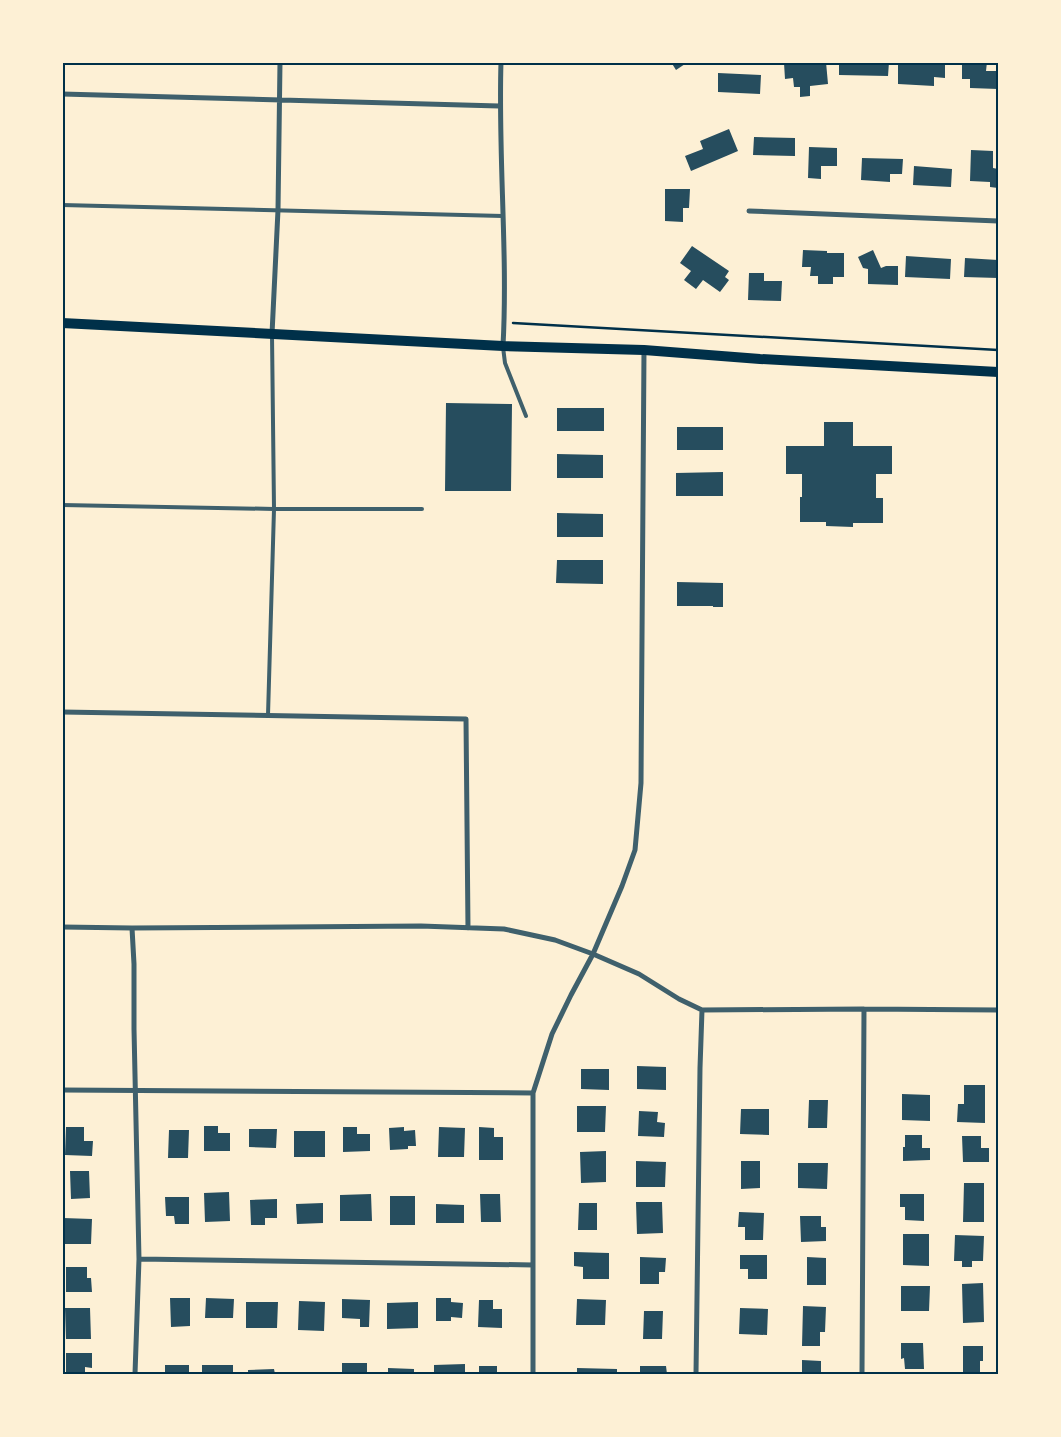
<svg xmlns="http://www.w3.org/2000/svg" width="1061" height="1437" viewBox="0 0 1061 1437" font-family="'Noto Sans',sans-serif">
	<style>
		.building { fill: #264d5e }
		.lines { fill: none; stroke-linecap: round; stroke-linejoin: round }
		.path { stroke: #003049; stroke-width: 2.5 }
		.service { stroke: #3f606c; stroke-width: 4 }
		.minor { stroke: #3f606c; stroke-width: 5 }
		.secondary { stroke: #003049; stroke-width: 10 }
		.neatline { fill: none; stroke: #003049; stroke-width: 2 }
	</style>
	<rect width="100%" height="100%" fill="#fdf0d5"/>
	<!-- building -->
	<path class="building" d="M 671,62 L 688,62 L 676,70 Z
		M 795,62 L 826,62 L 828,84 L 810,86 L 810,96 L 800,97 L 800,87 L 794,87 L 793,78 L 785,79 L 784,63 Z
		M 839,62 L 889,62 L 888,76 L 839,75 Z
		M 898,62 L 945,62 L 945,78 L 934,77 L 934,86 L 898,84 Z
		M 962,62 L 987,62 L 986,71 L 998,71 L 998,89 L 970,88 L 970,79 L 962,79 Z
		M 718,73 L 761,75 L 760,94 L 718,92 Z
		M 729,129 L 738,151 L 691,171 L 685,156 L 703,149 L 700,141 Z
		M 754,137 L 795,138 L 795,156 L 753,155 Z
		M 809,147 L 837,148 L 837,166 L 821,166 L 821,179 L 808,178 Z
		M 971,150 L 993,151 L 993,168 L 998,169 L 998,188 L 990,187 L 990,182 L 970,181 Z
		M 862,158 L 903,159 L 902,174 L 890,174 L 890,182 L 861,180 Z
		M 914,166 L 952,169 L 951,187 L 913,185 Z
		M 665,189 L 690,189 L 689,208 L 683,208 L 683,222 L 665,221 Z
		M 692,246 L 729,271 L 725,277 L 729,280 L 720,292 L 703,280 L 696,289 L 684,280 L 691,271 L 680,263 Z
		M 803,250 L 827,251 L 827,253 L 844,253 L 844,277 L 833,277 L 833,284 L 818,284 L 818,276 L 810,276 L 811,267 L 802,267 Z
		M 873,250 L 881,268 L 886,266 L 898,266 L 898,285 L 868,284 L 868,269 L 863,268 L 858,257 Z
		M 906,256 L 951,259 L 950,279 L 905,277 Z
		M 965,258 L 998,260 L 998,278 L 964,277 Z
		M 749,273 L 764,273 L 764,281 L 782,281 L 781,301 L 748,300 Z
		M 446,403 L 512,404 L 511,491 L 445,491 Z
		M 557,408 L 604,408 L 604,431 L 557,431 Z
		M 824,422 L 853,422 L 853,446 L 892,446 L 892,474 L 876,474 L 876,498 L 883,498 L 883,523 L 853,523 L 853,527 L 826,526 L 826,522 L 800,522 L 800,497 L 802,497 L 802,474 L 786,474 L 786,446 L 824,446 Z
		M 677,427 L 723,427 L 723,450 L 677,450 Z
		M 557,454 L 603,455 L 603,478 L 557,478 Z
		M 723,472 L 723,496 L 676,496 L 676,473 Z
		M 557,513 L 603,514 L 603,537 L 557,537 Z
		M 557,560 L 603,560 L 603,584 L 556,583 Z
		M 677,582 L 723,583 L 723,607 L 713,607 L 713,606 L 677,606 Z
		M 637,1066 L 666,1067 L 666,1090 L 637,1089 Z
		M 581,1069 L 609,1069 L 609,1090 L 581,1089 Z
		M 964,1085 L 985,1085 L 985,1123 L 957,1122 L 958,1104 L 964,1104 Z
		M 902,1094 L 930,1095 L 930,1121 L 902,1120 Z
		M 809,1100 L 828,1100 L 827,1128 L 808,1128 Z
		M 577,1106 L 606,1106 L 605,1132 L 577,1132 Z
		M 741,1109 L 769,1109 L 769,1135 L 740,1134 Z
		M 639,1111 L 658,1112 L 657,1122 L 665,1123 L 664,1137 L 638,1136 Z
		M 204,1126 L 218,1126 L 218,1133 L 230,1133 L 230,1151 L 204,1151 Z
		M 66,1127 L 84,1127 L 84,1141 L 93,1141 L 92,1156 L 65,1155 Z
		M 343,1127 L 357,1127 L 357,1134 L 370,1134 L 370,1151 L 343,1152 Z
		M 404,1127 L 404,1131 L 415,1130 L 416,1146 L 408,1146 L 408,1149 L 390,1150 L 389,1128 Z
		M 439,1127 L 465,1128 L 464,1157 L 438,1157 Z
		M 479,1127 L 494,1128 L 494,1137 L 503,1137 L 503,1160 L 479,1160 Z
		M 249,1129 L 277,1129 L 276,1148 L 249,1147 Z
		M 169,1130 L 189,1130 L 188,1158 L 168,1158 Z
		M 294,1131 L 325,1131 L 325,1157 L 294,1157 Z
		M 905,1135 L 922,1135 L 922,1148 L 930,1148 L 930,1160 L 903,1161 L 903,1147 L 905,1147 Z
		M 962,1136 L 981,1136 L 981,1148 L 989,1148 L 989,1162 L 963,1162 Z
		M 606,1151 L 606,1182 L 581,1183 L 580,1152 Z
		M 636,1161 L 666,1162 L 665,1187 L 636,1187 Z
		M 741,1161 L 760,1161 L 760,1188 L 741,1189 Z
		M 798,1163 L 828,1163 L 827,1189 L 798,1188 Z
		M 70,1171 L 89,1171 L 90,1198 L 71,1199 Z
		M 964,1183 L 984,1183 L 984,1222 L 963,1222 Z
		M 229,1192 L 230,1221 L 205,1222 L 204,1193 Z
		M 371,1194 L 372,1221 L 340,1221 L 340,1195 Z
		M 480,1194 L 500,1194 L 501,1222 L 481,1222 Z
		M 900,1194 L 924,1194 L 924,1221 L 905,1220 L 905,1207 L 900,1207 Z
		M 390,1196 L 415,1196 L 415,1225 L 390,1225 Z
		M 165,1197 L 189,1197 L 189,1224 L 175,1224 L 174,1216 L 166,1216 Z
		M 277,1199 L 277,1218 L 265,1218 L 265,1225 L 251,1225 L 250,1200 Z
		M 636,1202 L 662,1202 L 663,1233 L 637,1234 Z
		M 323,1203 L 323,1223 L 297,1224 L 296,1204 Z
		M 579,1203 L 597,1203 L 597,1230 L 578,1230 Z
		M 436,1204 L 464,1205 L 464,1223 L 436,1223 Z
		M 739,1212 L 764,1213 L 763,1240 L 745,1240 L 745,1227 L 738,1227 Z
		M 800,1216 L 821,1216 L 821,1227 L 826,1227 L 826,1241 L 801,1242 Z
		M 63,1218 L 92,1219 L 91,1244 L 62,1244 Z
		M 903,1234 L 929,1234 L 929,1266 L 903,1265 Z
		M 955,1235 L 984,1236 L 983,1261 L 972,1261 L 972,1267 L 962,1267 L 962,1261 L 954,1261 Z
		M 574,1252 L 609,1253 L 609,1279 L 583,1279 L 583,1267 L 574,1266 Z
		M 740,1255 L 767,1255 L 767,1279 L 748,1279 L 748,1269 L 740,1269 Z
		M 640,1257 L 666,1258 L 665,1272 L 659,1272 L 659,1284 L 640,1284 Z
		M 807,1257 L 826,1258 L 826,1285 L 807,1285 Z
		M 66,1267 L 87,1267 L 87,1278 L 91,1278 L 92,1292 L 66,1292 Z
		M 983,1283 L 984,1322 L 963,1323 L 962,1284 Z
		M 901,1286 L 930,1286 L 929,1311 L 901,1311 Z
		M 170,1298 L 190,1298 L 190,1326 L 171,1327 Z
		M 206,1298 L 234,1299 L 233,1318 L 205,1318 Z
		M 436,1298 L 451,1298 L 451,1302 L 463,1303 L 462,1318 L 451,1317 L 451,1321 L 436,1321 Z
		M 342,1299 L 370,1300 L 369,1327 L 360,1327 L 360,1319 L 342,1318 Z
		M 577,1299 L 606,1300 L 605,1325 L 576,1325 Z
		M 479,1300 L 493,1300 L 493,1309 L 502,1309 L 502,1328 L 478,1327 Z
		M 299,1301 L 325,1302 L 324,1331 L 298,1330 Z
		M 246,1302 L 278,1302 L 277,1328 L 246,1328 Z
		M 418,1302 L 418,1328 L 387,1329 L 387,1303 Z
		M 803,1306 L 826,1307 L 825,1332 L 820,1332 L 820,1346 L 802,1346 Z
		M 65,1308 L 90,1308 L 91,1339 L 66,1339 Z
		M 740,1308 L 768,1309 L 767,1335 L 739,1334 Z
		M 644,1311 L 663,1311 L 662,1339 L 643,1339 Z
		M 901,1343 L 923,1343 L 924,1369 L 905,1369 L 904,1358 L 901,1359 Z
		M 963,1346 L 983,1346 L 983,1361 L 980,1361 L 980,1373 L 963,1372 Z
		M 66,1353 L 92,1353 L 92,1368 L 85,1367 L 85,1374 L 66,1374 Z
		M 802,1360 L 821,1361 L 821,1374 L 802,1374 Z
		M 342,1363 L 367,1363 L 367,1374 L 342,1374 Z
		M 465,1364 L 465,1374 L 434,1374 L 434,1365 Z
		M 165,1365 L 189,1365 L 189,1374 L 165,1374 Z
		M 202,1365 L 233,1365 L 233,1374 L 202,1374 Z
		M 479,1366 L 497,1366 L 497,1374 L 479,1374 Z
		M 640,1366 L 666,1366 L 667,1374 L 640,1374 Z
		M 388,1368 L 414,1369 L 414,1374 L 388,1374 Z
		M 577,1368 L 617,1369 L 617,1374 L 577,1374 Z
		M 274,1369 L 275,1374 L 248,1374 L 248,1370 Z"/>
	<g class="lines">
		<!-- path -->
		<path class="path" d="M 513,323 L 998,350"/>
		<!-- service -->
		<path class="service" d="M 62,205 L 503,216
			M 272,335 L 274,509 L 422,509
			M 503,347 L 505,363 L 526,416
			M 62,505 L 274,509 L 268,715"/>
		<!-- minor -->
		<path class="minor" d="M 501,62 C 498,157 508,252 503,346
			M 62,94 L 499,106
			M 749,211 L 998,221
			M 272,334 L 278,210 L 280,62
			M 62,712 L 466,719 L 468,928
			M 62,927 L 132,928 L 421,926 L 504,929 L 555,940 L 593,954 L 639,974 L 679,999 L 702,1010 L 864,1009 L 998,1010
			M 132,928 L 134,964 L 134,1029 L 139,1259 L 135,1374
			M 62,1090 L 533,1093
			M 139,1259 L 533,1265
			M 533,1374 L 533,1093 L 552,1034 L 571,995 L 593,954 L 622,886 L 635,850 L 641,783 L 644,350
			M 696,1374 L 700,1068 L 702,1010
			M 862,1374 L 864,1009"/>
		<!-- secondary -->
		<path class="secondary" d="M 62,323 L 503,346 L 644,350 L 760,359 L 998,372"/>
	</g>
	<!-- border -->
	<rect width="1061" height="1437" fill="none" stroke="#fdf0d5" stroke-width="128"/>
	<rect x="64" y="64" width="933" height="1309" class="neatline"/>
</svg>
